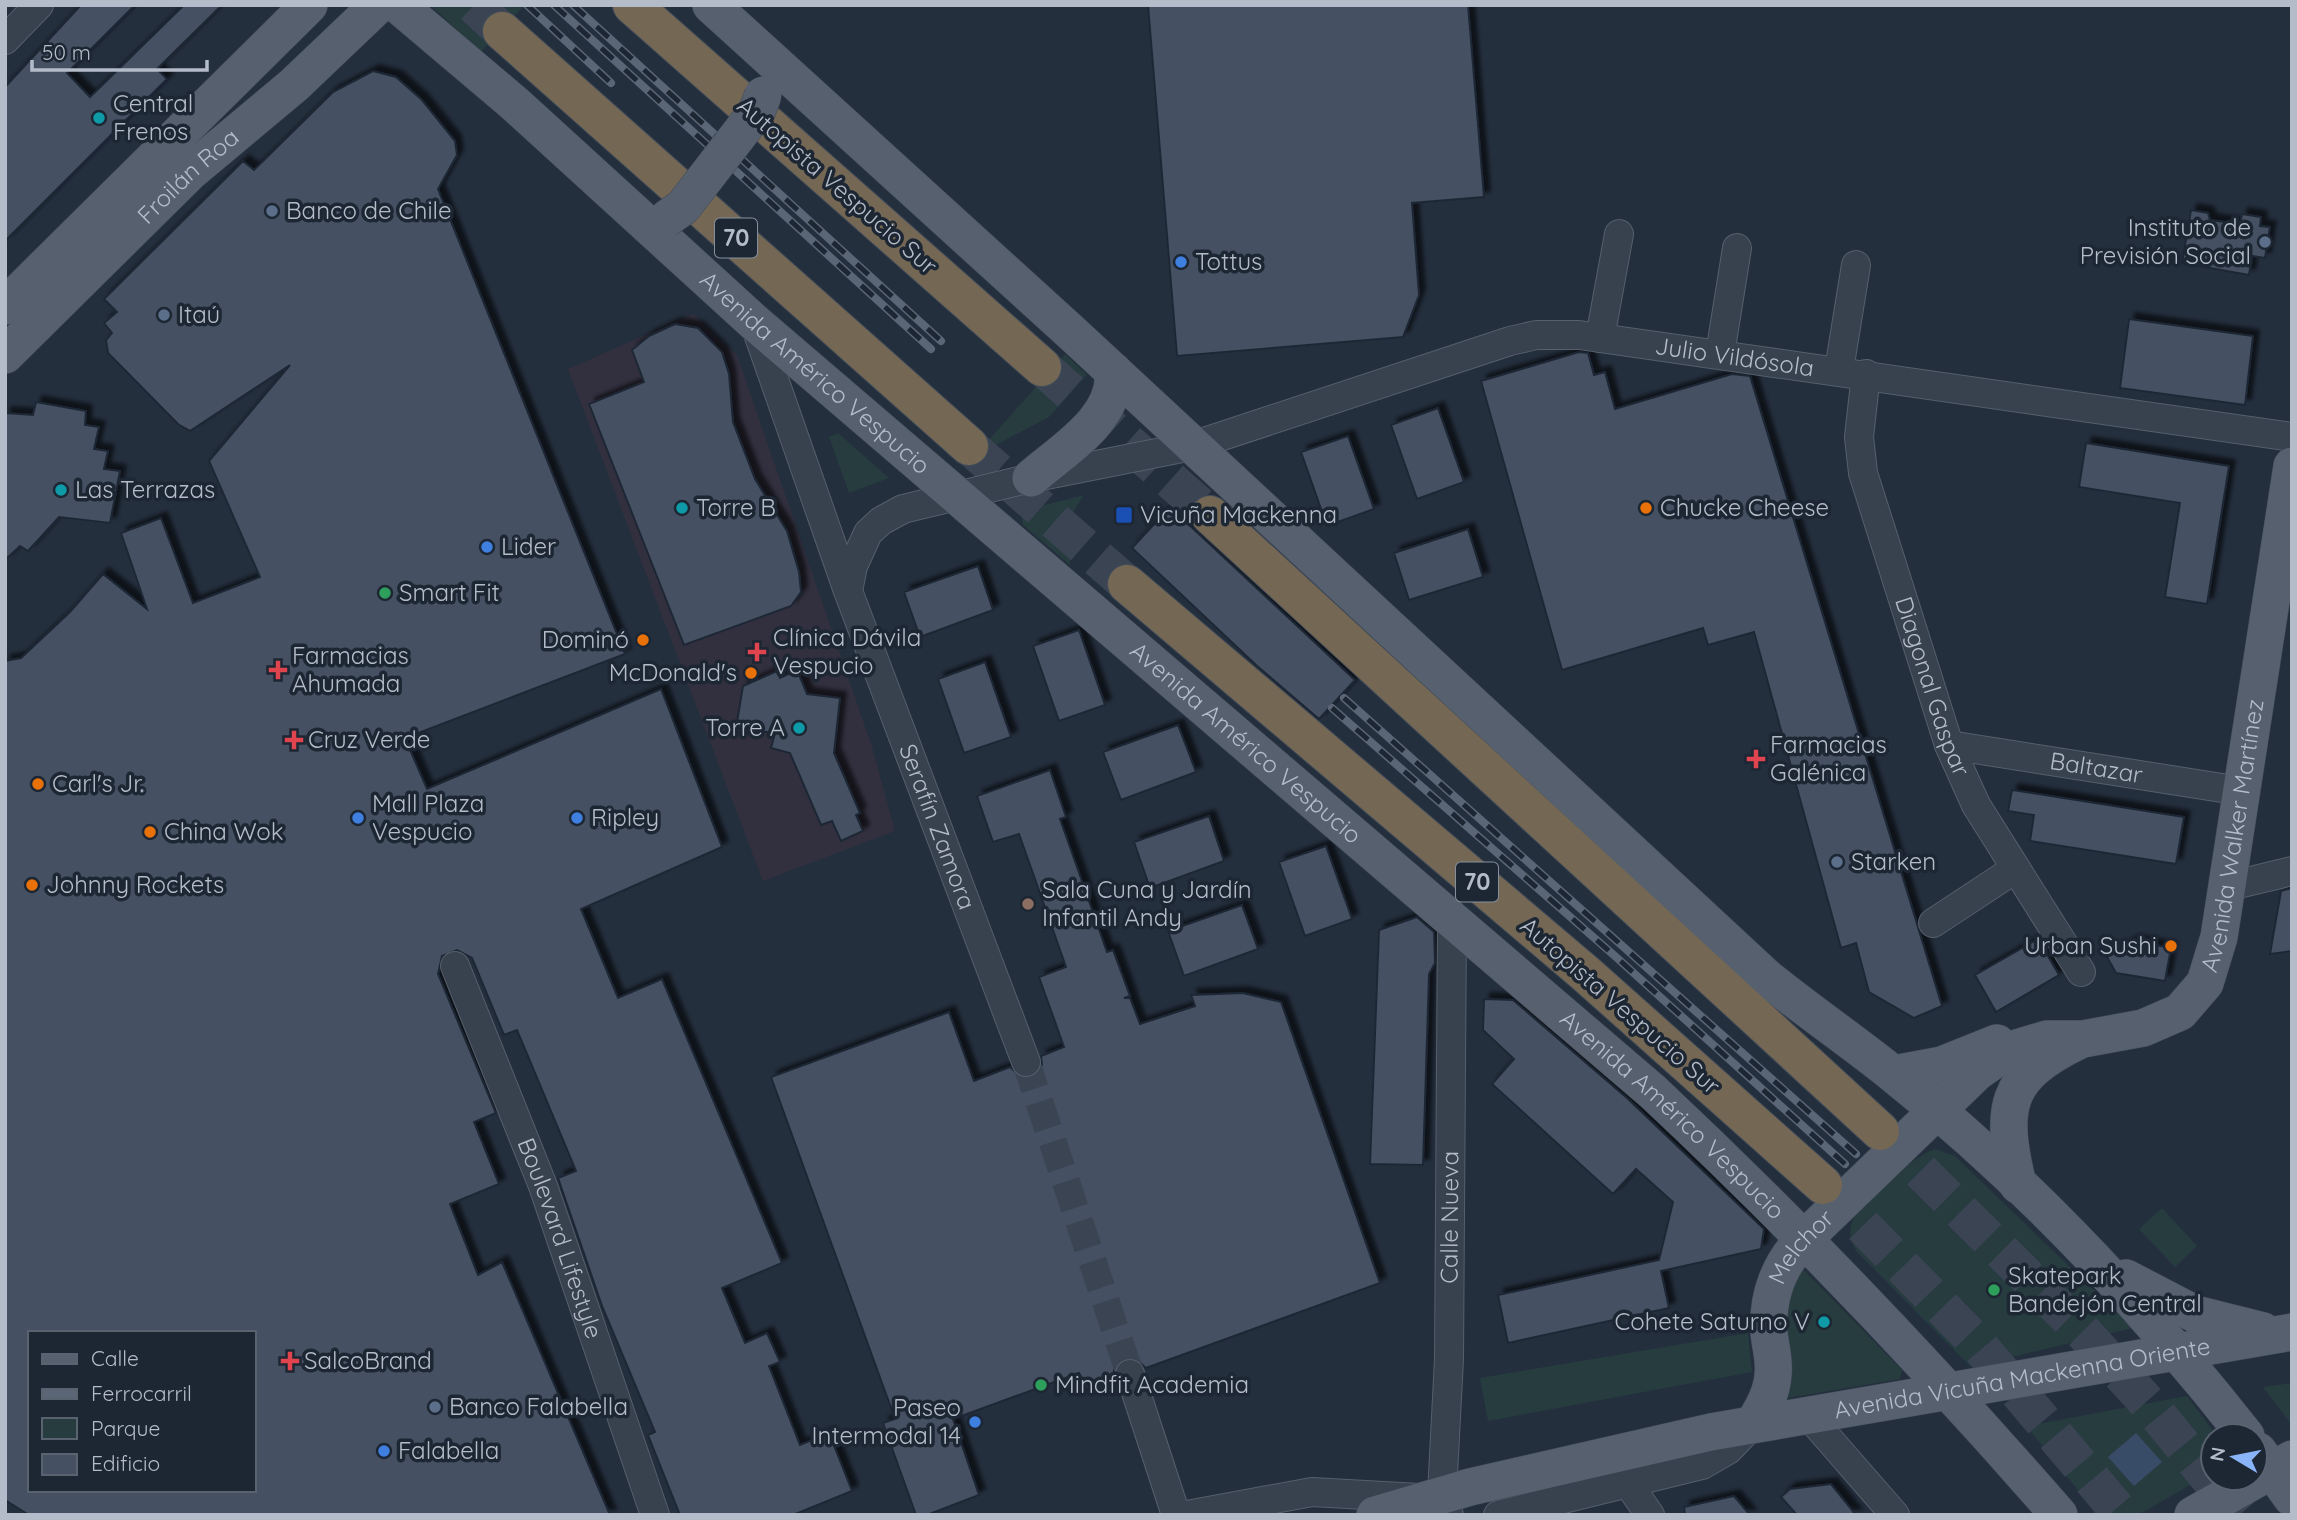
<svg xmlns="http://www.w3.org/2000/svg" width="2297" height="1520" viewBox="0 0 2297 1520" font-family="Quicksand,sans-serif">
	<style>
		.medical { fill: #32303f }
		.green { fill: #263c3f }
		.water { fill: #394c67 }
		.building { fill: #455162; stroke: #1f2835; stroke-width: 2; fill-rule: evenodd; filter: url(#shadow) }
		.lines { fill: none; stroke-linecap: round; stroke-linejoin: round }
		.minor-tunnel { stroke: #3a4453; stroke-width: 28; stroke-dasharray: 28 14; stroke-linecap: butt }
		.highway-tunnel { stroke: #3a4453; stroke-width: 38; stroke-dasharray: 38 19; stroke-linecap: butt }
		.minor-casing { stroke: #565f6c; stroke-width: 30 }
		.major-casing { stroke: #414a57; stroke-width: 38 }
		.highway-casing { stroke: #434c59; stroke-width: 40 }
		.minor { stroke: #38414e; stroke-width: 28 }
		.major { stroke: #56606e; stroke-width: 37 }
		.highway { stroke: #746855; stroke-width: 38 }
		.rail-casing { stroke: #5a6575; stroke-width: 8 }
		.rail { stroke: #1d2633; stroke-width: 5; stroke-dasharray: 16; stroke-linecap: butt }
		.major-bridge-casing { stroke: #414a57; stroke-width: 38; stroke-linecap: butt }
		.major-bridge { stroke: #56606e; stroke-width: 37 }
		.culture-dot { fill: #0f9aa8; stroke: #1d2633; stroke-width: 2.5 }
		.service-dot { fill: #5c6f8a; stroke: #1d2633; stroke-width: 2.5 }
		.shop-dot { fill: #3f7fe0; stroke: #1d2633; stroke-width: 2.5 }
		.food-dot { fill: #e8710a; stroke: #1d2633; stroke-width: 2.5 }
		.transit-dot { fill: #1a4fb4; stroke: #1d2633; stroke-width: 2.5 }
		.leisure-dot { fill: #2e9e5b; stroke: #1d2633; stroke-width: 2.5 }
		.health-dot { fill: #e0444e; stroke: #1d2633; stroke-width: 2.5 }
		.education-dot { fill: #8d6e63; stroke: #1d2633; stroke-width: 2.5 }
		.labels { text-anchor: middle; stroke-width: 7; stroke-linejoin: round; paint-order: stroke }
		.shield { fill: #1d2633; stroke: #878f9c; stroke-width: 2 }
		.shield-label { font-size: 23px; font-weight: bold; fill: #b4bcc9 }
		.poi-label { font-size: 24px; fill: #b4bcc9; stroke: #1d2633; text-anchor: start }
		.street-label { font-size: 24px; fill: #b4bcc9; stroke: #1d2633 }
	</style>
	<defs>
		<filter id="shadow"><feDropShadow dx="6" dy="-6" stdDeviation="2" flood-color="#0009"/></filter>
	</defs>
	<rect width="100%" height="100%" fill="#242f3e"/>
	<!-- medical -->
	<path class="medical" d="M 693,314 L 737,355 L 872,747 L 895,831 L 763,881 L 568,369 Z"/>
	<!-- green -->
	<path class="green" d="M 430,5 L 525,5 L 481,52 Z
		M 1065,354 L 1087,375 L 1049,417 L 994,446 L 987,442 Z
		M 838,433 L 889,478 L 849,493 L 829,437 Z
		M 1084,495 L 1071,515 L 1070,565 L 1023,525 L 1021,511 Z
		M 1935,1149 L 1955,1156 L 2133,1328 L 1971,1367 L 1857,1252 C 1849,1241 1848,1228 1855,1215 C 1863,1200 1919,1153 1935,1149 Z
		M 2162,1208 L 2197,1246 L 2175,1267 L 2139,1229 Z
		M 1800,1266 L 1902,1370 L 1900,1379 L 1782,1399 L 1781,1334 L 1791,1272 Z
		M 1748,1333 L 1752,1372 L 1488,1421 L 1480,1378 Z
		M 2292,1383 L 2292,1423 L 2291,1424 L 2263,1387 Z
		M 2187,1396 L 2217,1436 L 2213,1436 L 2213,1472 L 2138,1515 L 2098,1515 L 2026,1426 Z"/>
	<!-- water -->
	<path class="water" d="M 2136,1433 L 2162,1462 L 2134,1486 L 2108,1457 Z"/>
	<!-- building -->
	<path class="building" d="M 81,5 L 135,5 L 67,73 L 90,97 L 184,5 L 222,5 L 157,69 L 167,79 L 5,241 L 5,87 Z
		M 1148,5 L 1468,5 L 1484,197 L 1412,203 L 1419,295 L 1403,337 L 1177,356 Z
		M 373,71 L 396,77 L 422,100 L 455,141 L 457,155 L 438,189 L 625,654 L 405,738 L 427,789 L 661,689 L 722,847 L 581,909 L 618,998 L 662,979 L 782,1263 L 722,1288 L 745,1343 L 767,1333 L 780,1362 L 769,1366 L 800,1445 L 829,1433 L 852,1491 L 793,1515 L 680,1515 L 648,1435 L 655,1432 L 602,1306 L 558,1178 L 576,1171 L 517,1030 L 504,1035 L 472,958 L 457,950 L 442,956 L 438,974 L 496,1113 L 474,1122 L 499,1184 L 450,1204 L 478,1275 L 502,1262 L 610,1515 L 29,1515 L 5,1500 L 5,661 L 21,658 L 70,612 L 103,574 L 147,609 L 121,533 L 161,518 L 193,603 L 260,577 L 209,461 L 290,365 L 190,431 L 179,425 L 108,353 L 106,340 L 112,333 L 104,323 L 117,312 L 104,299 L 243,161 L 254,170 L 333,92 ZM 30,1333 L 254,1333 L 254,1490 L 30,1490 Z
		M 2191,210 L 2208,213 L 2210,220 L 2240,224 L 2242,214 L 2261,217 L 2260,226 L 2270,227 L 2265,258 L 2252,256 L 2249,275 L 2182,263 Z
		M 2129,319 L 2253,336 L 2245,405 L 2120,388 Z
		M 675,324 L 698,328 L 722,352 L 729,374 L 733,422 L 755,479 L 787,531 L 799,572 L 801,592 L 791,606 L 684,645 L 589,404 L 644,382 L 632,350 L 649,336 Z
		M 1579,352 L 1588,353 L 1594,375 L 1605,372 L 1615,409 L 1732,374 L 1750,376 L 1942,1006 L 1914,1018 L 1869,992 L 1856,943 L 1841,948 L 1754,632 L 1708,645 L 1703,628 L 1562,670 L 1481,381 Z
		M 36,402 L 86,411 L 85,425 L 99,427 L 94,449 L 108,451 L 104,469 L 120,471 L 110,523 L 59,517 L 28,551 L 20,546 L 5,560 L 5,413 L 33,415 Z
		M 1438,408 L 1464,482 L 1417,499 L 1391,425 Z
		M 1348,436 L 1374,509 L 1327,526 L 1301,452 Z
		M 2086,443 L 2229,466 L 2207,604 L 2165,597 L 2180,503 L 2079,487 Z
		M 1170,507 L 1355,680 L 1319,719 L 1256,665 L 1132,548 Z
		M 1468,529 L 1483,577 L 1409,600 L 1394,553 Z
		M 978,566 L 993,610 L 920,637 L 904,592 Z
		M 1079,630 L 1105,705 L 1059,721 L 1033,646 Z
		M 985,662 L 1011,737 L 964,753 L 938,679 Z
		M 797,670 L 807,694 L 840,698 L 834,753 L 860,813 L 856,815 L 863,831 L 841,841 L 832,821 L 821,825 L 790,753 L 771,748 L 775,733 L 736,728 L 743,686 L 777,671 L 780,678 Z
		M 1178,725 L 1196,772 L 1121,800 L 1103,752 Z
		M 1050,770 L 1066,817 L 1060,819 L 1107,952 L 1113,950 L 1130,996 L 1124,998 L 1130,998 L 1140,1024 L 1195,1006 L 1191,995 L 1243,993 L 1281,1002 L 1380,1283 L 1146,1368 L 1134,1358 L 1124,1358 L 1114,1370 L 1114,1380 L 1086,1390 L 1079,1373 L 953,1419 L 979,1495 L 927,1515 L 916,1515 L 883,1423 L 895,1419 L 771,1077 L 949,1012 L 974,1081 L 1010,1067 L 1023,1078 L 1032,1077 L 1042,1065 L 1041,1056 L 1064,1047 L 1039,977 L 1066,967 L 1019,834 L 993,842 L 977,796 Z
		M 2012,790 L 2184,817 L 2176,864 L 2030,841 L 2034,815 L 2008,811 Z
		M 1209,816 L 1224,861 L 1150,888 L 1134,842 Z
		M 1326,846 L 1352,919 L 1305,936 L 1279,862 Z
		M 2292,888 L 2292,951 L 2270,954 L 2281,891 Z
		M 1242,905 L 1258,949 L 1184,976 L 1168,931 Z
		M 1417,917 L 1434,932 L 1435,963 L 1429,974 L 1423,1165 L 1370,1164 L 1379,930 Z
		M 2038,939 L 2059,975 L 1996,1012 L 1975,975 Z
		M 2133,941 L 2171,948 L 2165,981 L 2116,973 L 2107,957 Z
		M 1484,999 L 1513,1000 L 1627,1098 L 1764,1229 L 1761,1249 L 1661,1271 L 1669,1308 L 1508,1343 L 1498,1295 L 1659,1260 L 1673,1202 L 1636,1169 L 1613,1194 L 1492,1084 L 1514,1059 L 1483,1030 Z
		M 1831,1484 L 1856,1515 L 1797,1515 L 1781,1497 L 1790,1489 Z
		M 1734,1496 L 1750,1515 L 1685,1515 L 1684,1507 Z"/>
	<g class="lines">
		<!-- minor-tunnel -->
		<path class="minor-tunnel" d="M 1026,1062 L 1130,1374"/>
		<!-- highway-tunnel -->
		<path class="highway-tunnel" d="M 474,5 L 502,31
			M 1042,367 L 1210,515
			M 969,446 L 1127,584
			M 1880,1131 L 2085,1334 L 2153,1409 L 2239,1515
			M 1823,1185 L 1976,1342 L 2122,1515"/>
		<!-- minor casing -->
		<g class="minor-casing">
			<g id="minor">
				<path d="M 5,40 L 39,5"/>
				<path id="s1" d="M 754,322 L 848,591 L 1026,1062"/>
				<path d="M 1600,338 L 1619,234"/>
				<path d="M 1720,354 L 1737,248"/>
				<path d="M 1839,370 L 1856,265"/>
				<path id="s2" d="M 1866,374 L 1859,437 L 1863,473 L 1949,745 L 1976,805 L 2081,972"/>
				<path id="s3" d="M 848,591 L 853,566 L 868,533 L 881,521 L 903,509 L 1031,478 L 1192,446 L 1510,341 L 1536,335 L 1579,335 L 2292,437"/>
				<path id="s4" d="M 1949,745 L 2241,791"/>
				<path d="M 2226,887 L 2292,871"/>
				<path d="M 1933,923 L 2015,869"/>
				<path id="s5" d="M 455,966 L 543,1186 L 655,1515"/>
				<path d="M 1130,1374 L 1176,1515"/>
				<path d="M 1807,1414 L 1895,1515"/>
				<path d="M 1627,1482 L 1650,1515"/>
				<path d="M 1187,1515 L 1312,1492 L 1419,1498"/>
				<path id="s6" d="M 1449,1515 L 1442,1494 L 1449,1359 L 1452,919"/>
				<path d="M 1498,1515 L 1702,1465 L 1728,1450 L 1753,1424"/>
			</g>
		</g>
		<!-- major casing -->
		<g class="major-casing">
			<g id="major">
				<path id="s7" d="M 398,5 L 515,104 L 754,322 L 1653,1092 C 1796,1226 1930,1367 2059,1515"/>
				<path d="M 711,5 L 1074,335 L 1766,977 C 1808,1011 1852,1041 1893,1074 C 2025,1179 2142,1304 2246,1436"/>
				<path d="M 5,306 L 309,5"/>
				<path id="s8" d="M 5,355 L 190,172 L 294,85 L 378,5"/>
				<path d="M 1031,478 C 1063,450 1118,418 1113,371"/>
				<path d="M 1894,1074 L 1942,1065 L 1997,1043"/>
				<path d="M 2018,1185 C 2000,1109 2003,1077 2078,1041"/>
				<path d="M 2126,1278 L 2195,1314 L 2263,1331"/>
				<path id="s9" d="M 1753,1424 C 1763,1409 1772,1393 1773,1375 C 1775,1360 1770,1346 1769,1332 C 1767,1296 1779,1264 1804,1239 L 1977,1072 L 2007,1051 L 2047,1039 L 2083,1039 L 2143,1028 L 2180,1012 L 2205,983 L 2219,937 L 2292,466"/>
				<path d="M 2258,1451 L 2292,1498"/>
				<path id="s10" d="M 1375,1515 L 1470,1487 L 1711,1432 L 2292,1332"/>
				<path d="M 2193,1515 L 2292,1459"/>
			</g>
		</g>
		<!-- highway casing -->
		<g class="highway-casing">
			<path id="highway" d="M 632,5 L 1042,367
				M 502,31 L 969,446
				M 1210,515 L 1880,1131
				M 1127,584 L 1586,974 L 1823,1185"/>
		</g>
		<!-- minor -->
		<use href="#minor" class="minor"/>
		<!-- major -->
		<use href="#major" class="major"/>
		<!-- highway -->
		<use href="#highway" class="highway"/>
		<!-- rail casing -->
		<g class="rail-casing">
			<path id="rail" d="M 527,5 L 611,83
				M 554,5 L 931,349
				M 573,5 L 941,341
				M 1344,698 L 1856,1154
				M 1332,708 L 1616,957 L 1845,1164"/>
		</g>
		<!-- rail -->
		<use href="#rail" class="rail"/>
		<!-- major-bridge casing -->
		<g class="major-bridge-casing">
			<path id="major-bridge" d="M 666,219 L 683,207 L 757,111 L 763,95"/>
		</g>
		<!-- major-bridge -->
		<use href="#major-bridge" class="major-bridge"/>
	</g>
	<!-- markers -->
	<g class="culture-dot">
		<circle cx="99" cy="118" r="7"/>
		<circle cx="61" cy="490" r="7"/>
		<circle cx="682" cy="508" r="7"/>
		<circle cx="799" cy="728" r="7"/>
		<circle cx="1824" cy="1322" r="7"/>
	</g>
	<g class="service-dot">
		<circle cx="272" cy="211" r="7"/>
		<circle cx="2265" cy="242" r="7"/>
		<circle cx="164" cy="315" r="7"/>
		<circle cx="1837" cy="862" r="7"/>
		<circle cx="435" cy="1407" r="7"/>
	</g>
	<g class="shop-dot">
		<circle cx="1181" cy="262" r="7"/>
		<circle cx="487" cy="547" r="7"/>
		<circle cx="358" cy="818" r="7"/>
		<circle cx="577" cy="818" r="7"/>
		<circle cx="975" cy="1422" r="7"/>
		<circle cx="384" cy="1451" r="7"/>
	</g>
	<g class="food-dot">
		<circle cx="1646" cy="508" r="7"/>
		<circle cx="643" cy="640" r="7"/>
		<circle cx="751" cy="673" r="7"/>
		<circle cx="38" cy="784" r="7"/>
		<circle cx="150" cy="832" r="7"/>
		<circle cx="32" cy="885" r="7"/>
		<circle cx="2171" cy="946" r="7"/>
	</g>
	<rect class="transit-dot" x="1115" y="506" width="18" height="18" rx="3.5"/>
	<g class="leisure-dot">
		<circle cx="385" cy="593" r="7"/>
		<circle cx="1994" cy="1290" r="7"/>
		<circle cx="1041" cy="1385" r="7"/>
	</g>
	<g class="health-dot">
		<path d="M753.5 641.5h7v7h7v7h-7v7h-7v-7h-7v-7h7z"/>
		<path d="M274.5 659.5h7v7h7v7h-7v7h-7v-7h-7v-7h7z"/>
		<path d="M290.5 729.5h7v7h7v7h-7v7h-7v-7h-7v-7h7z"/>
		<path d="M1752.5 748.5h7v7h7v7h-7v7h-7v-7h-7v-7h7z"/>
		<path d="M286.5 1350.5h7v7h7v7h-7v7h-7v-7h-7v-7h7z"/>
	</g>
	<circle class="education-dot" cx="1028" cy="904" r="7"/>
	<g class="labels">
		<!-- shield labels -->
		<g class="shield">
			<rect x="715" y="218.5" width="42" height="39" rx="5"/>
			<rect x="1456" y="862.5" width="42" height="39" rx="5"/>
		</g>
		<g class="shield-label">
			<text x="736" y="246">70</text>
			<text x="1477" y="890">70</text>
		</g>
		<!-- poi labels -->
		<g class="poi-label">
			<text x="113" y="112">Central<tspan x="113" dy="28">Frenos</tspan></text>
			<text x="286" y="219">Banco de Chile</text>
			<text x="2251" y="236" text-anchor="end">Instituto de<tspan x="2251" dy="28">Previsión Social</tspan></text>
			<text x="1195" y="270">Tottus</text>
			<text x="178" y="323">Itaú</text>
			<text x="75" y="498">Las Terrazas</text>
			<text x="696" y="516">Torre B</text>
			<text x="1660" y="516">Chucke Cheese</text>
			<text x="1140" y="523">Vicuña Mackenna</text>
			<text x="501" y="555">Lider</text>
			<text x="399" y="601">Smart Fit</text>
			<text x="773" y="646">Clínica Dávila<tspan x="773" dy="28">Vespucio</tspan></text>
			<text x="629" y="648" text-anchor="end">Dominó</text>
			<text x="292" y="664">Farmacias<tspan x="292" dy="28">Ahumada</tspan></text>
			<text x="737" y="681" text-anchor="end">McDonald's</text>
			<text x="785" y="736" text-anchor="end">Torre A</text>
			<text x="308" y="748">Cruz Verde</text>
			<text x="1770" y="753">Farmacias<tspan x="1770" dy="28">Galénica</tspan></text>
			<text x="52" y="792">Carl's Jr.</text>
			<text x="372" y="812">Mall Plaza<tspan x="372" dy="28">Vespucio</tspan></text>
			<text x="591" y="826">Ripley</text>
			<text x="164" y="840">China Wok</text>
			<text x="1851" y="870">Starken</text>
			<text x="46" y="893">Johnny Rockets</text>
			<text x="1042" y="898">Sala Cuna y Jardín<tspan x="1042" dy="28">Infantil Andy</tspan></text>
			<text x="2157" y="954" text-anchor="end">Urban Sushi</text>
			<text x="2008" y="1284">Skatepark<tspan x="2008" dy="28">Bandejón Central</tspan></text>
			<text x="1810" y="1330" text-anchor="end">Cohete Saturno V</text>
			<text x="304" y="1369">SalcoBrand</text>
			<text x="1055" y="1393">Mindfit Academia</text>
			<text x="449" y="1415">Banco Falabella</text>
			<text x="961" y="1416" text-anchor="end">Paseo<tspan x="961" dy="28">Intermodal 14</tspan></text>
			<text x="398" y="1459">Falabella</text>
		</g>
		<!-- street labels -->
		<g class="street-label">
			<text dy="8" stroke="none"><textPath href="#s8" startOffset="256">Froilán Roa</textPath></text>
			<text transform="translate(837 186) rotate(41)" y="8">Autopista Vespucio Sur</text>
			<text dy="8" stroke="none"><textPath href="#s3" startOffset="962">Julio Vildósola</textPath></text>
			<text dy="8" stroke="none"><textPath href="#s7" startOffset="556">Avenida Américo Vespucio</textPath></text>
			<text dy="8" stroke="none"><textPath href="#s2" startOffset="324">Diagonal Gaspar</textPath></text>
			<text dy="8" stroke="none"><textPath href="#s7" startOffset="1124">Avenida Américo Vespucio</textPath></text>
			<text dy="8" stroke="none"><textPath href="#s4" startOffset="149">Baltazar</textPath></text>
			<text dy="8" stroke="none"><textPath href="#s1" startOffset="537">Serafín Zamora</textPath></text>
			<text dy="8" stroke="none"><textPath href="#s9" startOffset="844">Avenida Walker Martínez</textPath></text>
			<text transform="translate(1620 1006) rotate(41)" y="8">Autopista Vespucio Sur</text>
			<text dy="8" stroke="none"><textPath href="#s7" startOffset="1690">Avenida Américo Vespucio</textPath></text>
			<text dy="8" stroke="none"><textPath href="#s6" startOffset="299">Calle Nueva</textPath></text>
			<text dy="8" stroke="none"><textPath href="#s5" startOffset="292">Boulevard Lifestyle</textPath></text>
			<text dy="8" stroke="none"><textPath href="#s9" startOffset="191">Melchor</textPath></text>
			<text dy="8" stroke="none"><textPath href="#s10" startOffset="662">Avenida Vicuña Mackenna Oriente</textPath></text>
		</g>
	</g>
	<!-- border -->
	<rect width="2297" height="1520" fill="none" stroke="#b4bcc9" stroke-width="14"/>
	<!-- legend -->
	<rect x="28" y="1331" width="228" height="161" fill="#1d2633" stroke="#59626f" stroke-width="2"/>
	<rect x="42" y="1354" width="35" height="10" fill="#56606e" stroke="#59626f" stroke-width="2"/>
	<text x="91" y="1366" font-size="21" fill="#b4bcc9">Calle</text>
	<rect x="42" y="1389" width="35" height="10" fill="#5a6575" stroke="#59626f" stroke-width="2"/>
	<text x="91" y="1401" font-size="21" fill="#b4bcc9">Ferrocarril</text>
	<rect x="42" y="1418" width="35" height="21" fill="#263c3f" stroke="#59626f" stroke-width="2"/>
	<text x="91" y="1436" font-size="21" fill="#b4bcc9">Parque</text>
	<rect x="42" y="1454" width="35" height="21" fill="#455162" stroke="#59626f" stroke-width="2"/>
	<text x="91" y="1471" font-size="21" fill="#b4bcc9">Edificio</text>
	<!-- north arrow -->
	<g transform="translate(2234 1457) rotate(280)"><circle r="33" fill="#1d2633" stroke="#59626f" stroke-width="2"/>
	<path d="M0-5L12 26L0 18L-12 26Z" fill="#8ab4f8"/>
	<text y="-10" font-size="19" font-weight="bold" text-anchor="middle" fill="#b4bcc9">N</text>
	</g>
	<!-- scale -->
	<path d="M32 60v10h175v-10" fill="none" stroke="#b4bcc9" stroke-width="3.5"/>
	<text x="42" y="60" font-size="21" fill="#b4bcc9" stroke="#1d2633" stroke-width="5" paint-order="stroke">50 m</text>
</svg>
